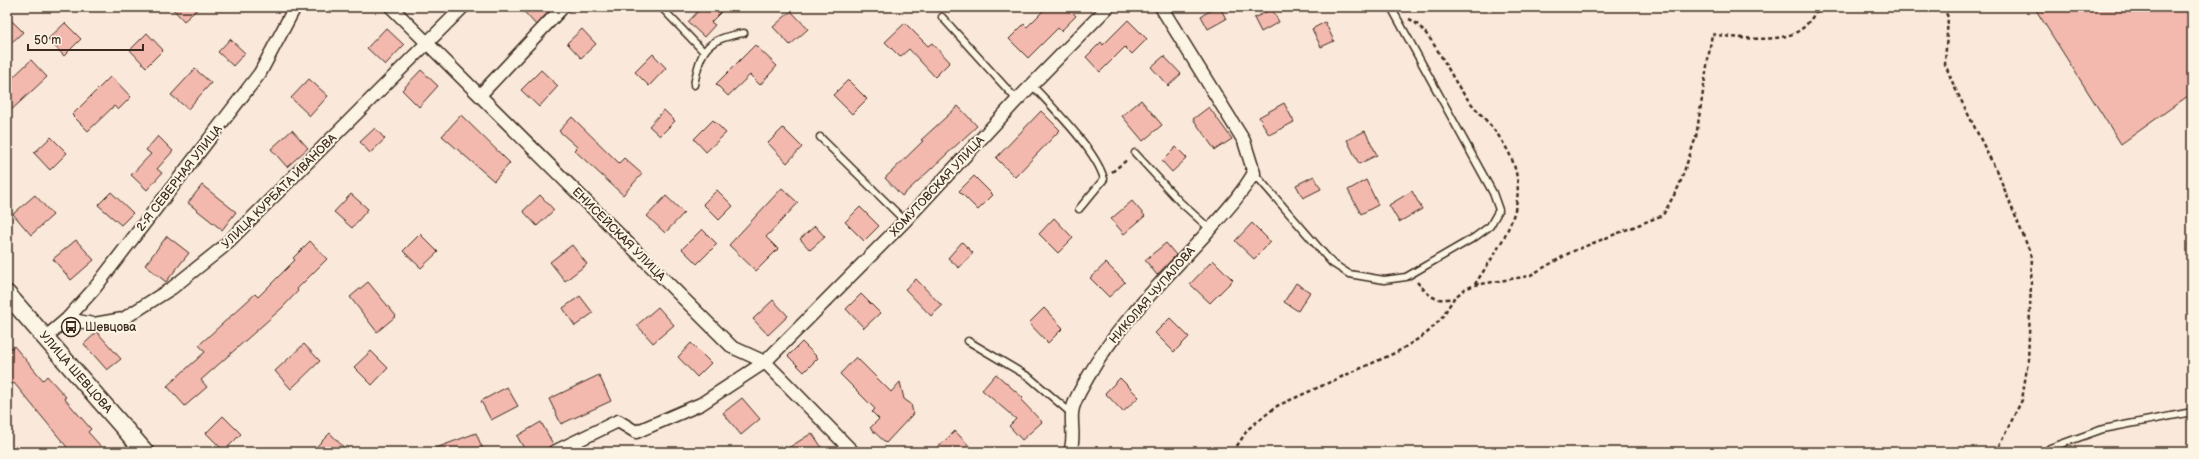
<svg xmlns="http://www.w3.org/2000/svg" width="2199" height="459" viewBox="0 0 2199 459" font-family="'Balsamiq Sans',sans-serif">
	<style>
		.building { fill: #f3b9ae; stroke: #3b2a1e }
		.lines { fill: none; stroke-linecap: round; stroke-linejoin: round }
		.service-casing { stroke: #3b2a1e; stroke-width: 9 }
		.minor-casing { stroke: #3b2a1e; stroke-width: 15 }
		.secondary-casing { stroke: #3b2a1e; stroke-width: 20 }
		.path { stroke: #3b2a1e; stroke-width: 2.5; stroke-dasharray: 4 3; stroke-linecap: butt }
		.service { stroke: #fcf5e5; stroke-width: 6 }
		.minor { stroke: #fcf5e5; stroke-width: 12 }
		.secondary { stroke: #fcf5e5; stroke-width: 17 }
		.labels { text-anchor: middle; stroke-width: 4; stroke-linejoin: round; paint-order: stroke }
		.street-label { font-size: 12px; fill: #3b2a1e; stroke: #fcf5e5 }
		.poi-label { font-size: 12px; fill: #3b2a1e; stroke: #fcf5e5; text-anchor: start }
	</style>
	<rect width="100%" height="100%" fill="#fae9da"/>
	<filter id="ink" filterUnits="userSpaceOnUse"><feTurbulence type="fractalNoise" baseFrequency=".025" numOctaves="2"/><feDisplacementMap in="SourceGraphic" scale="8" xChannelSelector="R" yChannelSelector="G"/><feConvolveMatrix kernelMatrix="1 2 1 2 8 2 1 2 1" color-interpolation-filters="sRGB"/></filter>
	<g filter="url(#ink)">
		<!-- building -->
		<path class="building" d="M 171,7 L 200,7 L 184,21 Z
			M 520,7 L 553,7 L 536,25 Z
			M 702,7 L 726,7 L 711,22 L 715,25 L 704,37 L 688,22 Z
			M 1047,7 L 1068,7 L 1076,16 L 1061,31 L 1058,28 L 1028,58 L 1009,39 L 1024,24 L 1027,27 Z
			M 1217,7 L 1220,7 L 1226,19 L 1208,29 L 1201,16 Z
			M 2034,7 L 2192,7 L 2192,93 L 2121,144 Z
			M 1272,9 L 1279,22 L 1261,32 L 1254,18 Z
			M 791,11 L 808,29 L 790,45 L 773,27 Z
			M 7,16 L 23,32 L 7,47 Z
			M 1128,20 L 1147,39 L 1132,54 L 1125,47 L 1100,72 L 1086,57 L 1101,42 L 1103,45 Z
			M 1325,22 L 1334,41 L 1321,47 L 1312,29 Z
			M 65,23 L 81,39 L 64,56 L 48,39 Z
			M 905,23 L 928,46 L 932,43 L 950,62 L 935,77 L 909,49 L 900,57 L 885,42 Z
			M 386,28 L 404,45 L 385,65 L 367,48 Z
			M 582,29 L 596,44 L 581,58 L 567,43 Z
			M 147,33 L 163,50 L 146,67 L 130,50 Z
			M 230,39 L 245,53 L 233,66 L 218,52 Z
			M 755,45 L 777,66 L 760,85 L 750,75 L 728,96 L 716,84 Z
			M 653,54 L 666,68 L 649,86 L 635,72 Z
			M 1164,56 L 1181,74 L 1168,86 L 1151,67 Z
			M 31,60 L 47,77 L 7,114 L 7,83 Z
			M 195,69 L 211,83 L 188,109 L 171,95 Z
			M 421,70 L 438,86 L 419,107 L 402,90 Z
			M 541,70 L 558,86 L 539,107 L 521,90 Z
			M 111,76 L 131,97 L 118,110 L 114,106 L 88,131 L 72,115 Z
			M 309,79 L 328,96 L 310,116 L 291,98 Z
			M 848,80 L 867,99 L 852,114 L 833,95 Z
			M 1141,100 L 1162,125 L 1143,141 L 1122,116 Z
			M 1284,103 L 1294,122 L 1269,135 L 1259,117 Z
			M 958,106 L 977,126 L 902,196 L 885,178 L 923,141 L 921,140 Z
			M 1209,107 L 1232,139 L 1215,150 L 1193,119 Z
			M 664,110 L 675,121 L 660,136 L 649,126 Z
			M 1041,111 L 1060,130 L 1015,177 L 996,158 Z
			M 461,115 L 510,163 L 494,181 L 442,136 Z
			M 572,117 L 619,163 L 624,158 L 642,174 L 623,195 L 574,150 L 577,147 L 559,131 Z
			M 713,120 L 726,133 L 706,152 L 694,139 Z
			M 375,128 L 385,139 L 370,153 L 360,142 Z
			M 783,128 L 802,147 L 787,163 L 768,143 Z
			M 292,130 L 308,148 L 287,167 L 271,149 Z
			M 1365,131 L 1377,155 L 1359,164 L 1347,140 Z
			M 158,136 L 173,151 L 157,169 L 162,173 L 147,190 L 131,175 L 151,154 L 146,150 Z
			M 51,137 L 67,153 L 50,170 L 34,153 Z
			M 1176,147 L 1187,158 L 1172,172 L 1162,161 Z
			M 974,176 L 993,195 L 978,210 L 959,191 Z
			M 1314,176 L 1321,189 L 1303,198 L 1296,185 Z
			M 1366,180 L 1378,205 L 1361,214 L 1348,190 Z
			M 202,185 L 236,212 L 222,230 L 188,203 Z
			M 782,188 L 798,203 L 766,237 L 778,249 L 756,271 L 729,245 Z
			M 717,190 L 733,206 L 719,220 L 703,204 Z
			M 1412,191 L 1422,209 L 1399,222 L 1389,205 Z
			M 111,192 L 133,213 L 121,225 L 98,205 Z
			M 351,194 L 368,209 L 352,228 L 334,212 Z
			M 35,195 L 53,215 L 31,235 L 13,214 Z
			M 540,195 L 554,210 L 537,226 L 523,211 Z
			M 666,196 L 684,213 L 665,233 L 647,216 Z
			M 1132,201 L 1145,216 L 1124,234 L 1111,219 Z
			M 860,207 L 879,226 L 864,241 L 845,222 Z
			M 1054,218 L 1073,238 L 1058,253 L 1039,234 Z
			M 1252,223 L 1271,242 L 1254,259 L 1235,241 Z
			M 815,226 L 825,237 L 810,250 L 800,239 Z
			M 702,229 L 717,244 L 697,264 L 682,249 Z
			M 420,234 L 438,252 L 421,268 L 403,251 Z
			M 167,236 L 189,253 L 166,282 L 145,265 Z
			M 76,240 L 94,260 L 71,280 L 53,259 Z
			M 310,241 L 327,259 L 297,289 L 298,291 L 282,308 L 201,380 L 207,387 L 185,406 L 167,386 L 205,352 L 199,345 L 255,294 L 258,297 L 295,260 L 293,258 Z
			M 962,242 L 973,253 L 959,268 L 948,258 Z
			M 1166,243 L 1176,255 L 1157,275 L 1145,260 Z
			M 572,245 L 587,264 L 565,281 L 550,262 Z
			M 1213,260 L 1233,280 L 1210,303 L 1190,284 Z
			M 1106,263 L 1125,282 L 1109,297 L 1090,278 Z
			M 916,279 L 942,306 L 931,316 L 905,289 Z
			M 368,282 L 396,316 L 377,332 L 350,297 Z
			M 1296,283 L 1310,292 L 1298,311 L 1284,302 Z
			M 861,294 L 880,313 L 864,328 L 846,309 Z
			M 580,296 L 593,313 L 575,326 L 563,308 Z
			M 773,300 L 788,316 L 768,335 L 753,319 Z
			M 658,307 L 674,325 L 653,343 L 637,325 Z
			M 1044,308 L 1063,328 L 1048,343 L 1029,323 Z
			M 1170,318 L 1189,337 L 1174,352 L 1155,333 Z
			M 97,332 L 121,359 L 107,370 L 84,344 Z
			M 802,342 L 818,358 L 804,372 L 788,356 Z
			M 691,343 L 711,363 L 697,377 L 678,357 Z
			M 304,344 L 320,361 L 291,389 L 275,371 Z
			M 14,346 L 43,380 L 47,376 L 66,397 L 64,398 L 91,429 L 88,432 L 106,452 L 71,452 L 14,383 L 7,389 L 7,352 Z
			M 371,351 L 388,368 L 372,385 L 354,367 Z
			M 856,357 L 891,392 L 900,382 L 904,399 L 911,404 L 913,413 L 912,415 L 886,443 L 870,428 L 879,419 L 872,412 L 875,409 L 840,374 Z
			M 996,374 L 1023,398 L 1021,400 L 1042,422 L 1022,440 L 1009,426 L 1016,419 L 982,390 Z
			M 599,375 L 611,401 L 561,424 L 549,399 Z
			M 1120,378 L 1139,397 L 1123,412 L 1105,393 Z
			M 507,387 L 518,406 L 491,420 L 481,401 Z
			M 742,398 L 760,419 L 741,435 L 723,413 Z
			M 223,416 L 241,434 L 224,451 L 206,433 Z
			M 541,422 L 553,444 L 542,452 L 526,452 L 517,436 Z
			M 955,431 L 975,452 L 933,452 Z
			M 330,433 L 348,452 L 311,452 Z
			M 476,433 L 484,452 L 428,452 L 428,451 Z
			M 812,433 L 825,452 L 782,452 Z"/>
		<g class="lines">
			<!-- service casing -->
			<g class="service-casing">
				<path id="service" d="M 661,7 L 703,51
					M 942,17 L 1017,100
					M 694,85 C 701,49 706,39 744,33
					M 1032,85 C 1053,108 1096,150 1104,179 L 1079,209
					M 820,137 L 905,221
					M 1135,153 L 1180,202 L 1210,229
					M 1254,173 L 1332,263 L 1349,274 L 1384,280 L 1406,277 L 1475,237 L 1490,226 L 1499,210 L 1493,193 L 1391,7
					M 968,341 L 1029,377 L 1072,414
					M 2046,452 L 2050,448 L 2103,429 L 2192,412"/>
			</g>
			<!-- minor casing -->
			<g class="minor-casing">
				<path id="minor" d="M 391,7 L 732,347 L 765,362 L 853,452
					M 480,95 L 563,7
					M 67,319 L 94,324 L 123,319 L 172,288 L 222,248 L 463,7
					M 46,337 L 67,319 L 94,289 L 260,73 L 295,7
					M 554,452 L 618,421 L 636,432 L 701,404 L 765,362 L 905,221 L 1017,100 L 1108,7
					M 1070,452 C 1075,438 1071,428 1072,413 C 1073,401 1082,388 1088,377 C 1117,325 1163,281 1203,237 C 1222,215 1239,198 1254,173 L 1244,141 L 1161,7"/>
			</g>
			<!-- secondary casing -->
			<g class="secondary-casing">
				<path id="secondary" d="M 7,294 L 145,452"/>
			</g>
			<!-- path -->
			<path class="path" d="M 1943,7 L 1948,17 L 1945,64 L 1954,86 L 1999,176 L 2032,257 L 2028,361 L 2022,400 L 1996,452
				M 1409,19 C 1428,27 1446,66 1457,84 C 1469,104 1487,119 1500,138 C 1539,193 1506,237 1475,284
				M 1112,172 L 1128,159
				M 1417,282 C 1430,296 1433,302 1453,298
				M 1233,452 L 1248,429 L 1277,406 L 1397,352 L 1426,334 L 1441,319 L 1454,298 L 1465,289 L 1475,285 L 1529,276 L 1571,252 L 1663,215 L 1679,186 L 1696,137 L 1712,34 C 1734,38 1780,44 1800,30 C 1808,25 1814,14 1820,7"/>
			<!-- service -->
			<use href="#service" class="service"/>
			<!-- minor -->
			<use href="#minor" class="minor"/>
			<!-- secondary -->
			<use href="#secondary" class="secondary"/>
		</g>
	</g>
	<!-- icons -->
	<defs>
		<g id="bus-ring" transform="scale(1)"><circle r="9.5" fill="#fcf5e5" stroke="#3b2a1e" stroke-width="1.5"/><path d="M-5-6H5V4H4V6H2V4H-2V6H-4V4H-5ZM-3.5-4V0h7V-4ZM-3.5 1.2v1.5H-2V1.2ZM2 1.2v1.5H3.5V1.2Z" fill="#3b2a1e"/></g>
	</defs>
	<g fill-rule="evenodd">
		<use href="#bus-ring" x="71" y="327"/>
	</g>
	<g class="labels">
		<!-- street labels -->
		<g class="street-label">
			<text transform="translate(179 178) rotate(-52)" y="4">2-Я СЕВЕРНАЯ УЛИЦА</text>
			<text transform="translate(937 186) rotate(-47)" y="4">ХОМУТОВСКАЯ УЛИЦА</text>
			<text transform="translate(279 191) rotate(-45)" y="4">УЛИЦА КУРБАТА ИВАНОВА</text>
			<text transform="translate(619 234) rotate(45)" y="4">ЕНИСЕЙСКАЯ УЛИЦА</text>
			<text transform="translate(1152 295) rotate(-49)" y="4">НИКОЛАЯ ЧУПАЛОВА</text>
			<text transform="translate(76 372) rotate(49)" y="4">УЛИЦА ШЕВЦОВА</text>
		</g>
		<!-- poi labels -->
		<g class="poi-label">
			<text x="85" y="331">Шевцова</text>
		</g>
	</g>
	<!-- margin -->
	<rect width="2199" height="459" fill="none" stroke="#fcf5e5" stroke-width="24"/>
	<rect x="12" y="12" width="2175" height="435" fill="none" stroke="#3b2a1e" stroke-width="1.5" filter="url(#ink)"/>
	<!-- scale -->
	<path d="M28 44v6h115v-6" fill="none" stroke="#3b2a1e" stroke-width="2"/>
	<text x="34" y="44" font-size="12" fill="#3b2a1e" stroke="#fcf5e5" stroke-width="3" paint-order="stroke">50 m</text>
</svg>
